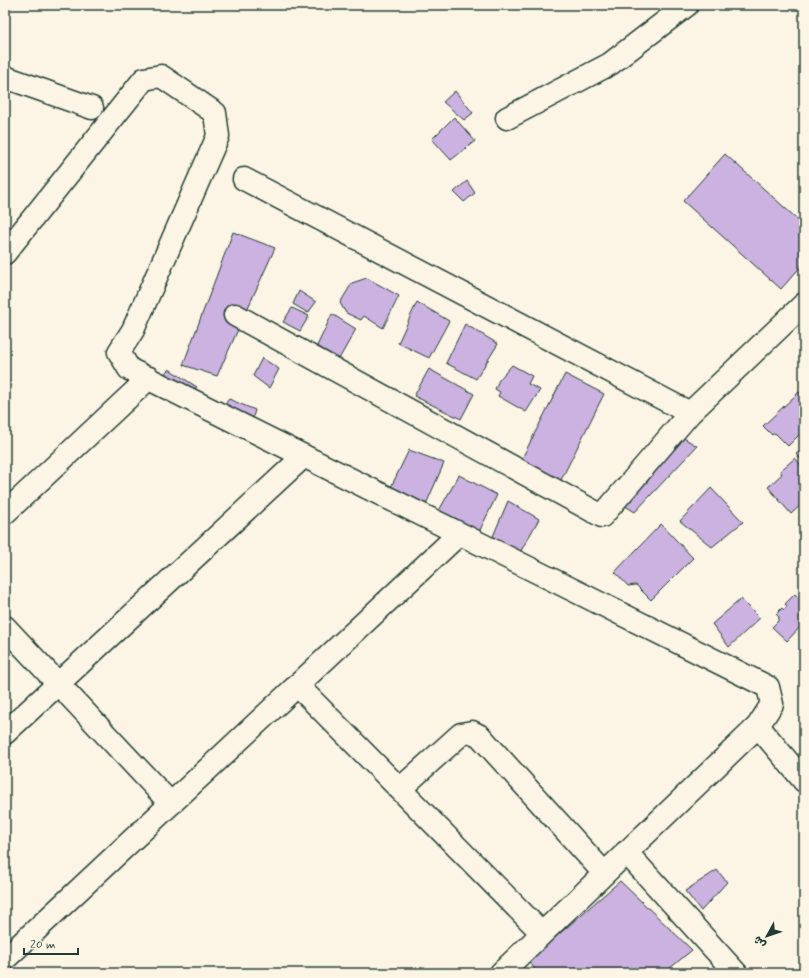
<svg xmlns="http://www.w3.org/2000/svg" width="809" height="978" viewBox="0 0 809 978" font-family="Mynerve,'Playpen Sans Arabic',sans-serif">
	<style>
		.building { fill: #ccb2e0; stroke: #1f3d34 }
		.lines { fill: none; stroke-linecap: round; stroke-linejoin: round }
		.minor-casing { stroke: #1f3d34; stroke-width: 25 }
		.minor { stroke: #fcf5e5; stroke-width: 22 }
	</style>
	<rect width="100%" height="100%" fill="#fcf5e5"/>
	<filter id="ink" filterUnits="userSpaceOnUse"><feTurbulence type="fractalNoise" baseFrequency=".025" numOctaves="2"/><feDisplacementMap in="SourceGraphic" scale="8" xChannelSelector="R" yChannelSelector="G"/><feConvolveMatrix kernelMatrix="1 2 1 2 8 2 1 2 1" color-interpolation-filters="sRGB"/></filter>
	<g filter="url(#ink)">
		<!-- building -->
		<path class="building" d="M 455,91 L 473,113 L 464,120 L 443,102 Z
			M 454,117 L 475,141 L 451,160 L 432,139 Z
			M 725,154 L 804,225 L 804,263 L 781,289 L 683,201 Z
			M 467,181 L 475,193 L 464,202 L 454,192 Z
			M 233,232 L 275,248 L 217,376 L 183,365 Z
			M 367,278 L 399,296 L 383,328 L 364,316 L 361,320 L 346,313 L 340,303 L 352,283 Z
			M 299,291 L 316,302 L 308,313 L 293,304 Z
			M 417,302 L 449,321 L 429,358 L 398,343 Z
			M 292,308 L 309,316 L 300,331 L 283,322 Z
			M 332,314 L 356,329 L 339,359 L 317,346 Z
			M 465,324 L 498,344 L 476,379 L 446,363 Z
			M 262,358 L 279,369 L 269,388 L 253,376 Z
			M 512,365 L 532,376 L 528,384 L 540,390 L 526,412 L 498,396 L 500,392 L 495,389 L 499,380 Z
			M 169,369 L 197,387 L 189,393 L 157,381 Z
			M 429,369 L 474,394 L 461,419 L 414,396 Z
			M 565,374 L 604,394 L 553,496 L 514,474 Z
			M 799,392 L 804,397 L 804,404 L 802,406 L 804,409 L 804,430 L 788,446 L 775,433 L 772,435 L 763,426 Z
			M 229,399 L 255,410 L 251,424 L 223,406 Z
			M 667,428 L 697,446 L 635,512 L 607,495 Z
			M 804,448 L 804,463 L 796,454 Z
			M 409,450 L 444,463 L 424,509 L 389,491 Z
			M 795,458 L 804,469 L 804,502 L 791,514 L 768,487 L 782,474 L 780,471 Z
			M 459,475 L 497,495 L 478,534 L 437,514 Z
			M 711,488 L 743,522 L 712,547 L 680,521 Z
			M 508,501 L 539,519 L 518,556 L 491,541 Z
			M 661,524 L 693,558 L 651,600 L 636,585 L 628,586 L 615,572 Z
			M 804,591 L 804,623 L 787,641 L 772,627 L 778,621 L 779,617 L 776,614 L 782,608 L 784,610 L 787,606 L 785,604 L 795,594 L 798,597 Z
			M 741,599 L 760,618 L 729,647 L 712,624 Z
			M 717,870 L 727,882 L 701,911 L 685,891 Z
			M 620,881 L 692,950 L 664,973 L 539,973 L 528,961 Z"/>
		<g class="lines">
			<!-- minor casing -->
			<g class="minor-casing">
				<path id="minor" d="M 5,77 L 92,108
					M 507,118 L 610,64 L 687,5
					M 244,179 L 690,413 L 804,304
					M 5,253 L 144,79 L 161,76 L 215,113 L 218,136 L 133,330 L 119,352 L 129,369 L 768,687 L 772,704 L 758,726 L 501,973
					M 235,315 L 602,516 L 690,413
					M 5,513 L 149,378
					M 5,627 L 171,804
					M 297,685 L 542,933
					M 758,726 L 804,781
					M 5,733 L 304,456
					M 400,789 L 461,734 L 472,732 L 480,736 L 604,873
					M 626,852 L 736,973
					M 5,959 L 459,534"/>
			</g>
			<!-- minor -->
			<use href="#minor" class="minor"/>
		</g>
	</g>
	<!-- margin -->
	<rect width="809" height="978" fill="none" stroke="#fcf5e5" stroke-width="20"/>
	<rect x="10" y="10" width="789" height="958" fill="none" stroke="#1f3d34" stroke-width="1.5" filter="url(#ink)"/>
	<!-- north arrow -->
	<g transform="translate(767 936) rotate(230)" stroke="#fcf5e5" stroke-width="3" paint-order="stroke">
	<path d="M0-3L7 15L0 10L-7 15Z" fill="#1f3d34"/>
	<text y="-6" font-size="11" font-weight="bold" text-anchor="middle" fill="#1f3d34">ش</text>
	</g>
	<!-- scale -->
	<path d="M24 948v6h54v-6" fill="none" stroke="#1f3d34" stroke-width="2"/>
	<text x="30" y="948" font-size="12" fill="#1f3d34" stroke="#fcf5e5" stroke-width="3" paint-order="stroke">20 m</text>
</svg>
